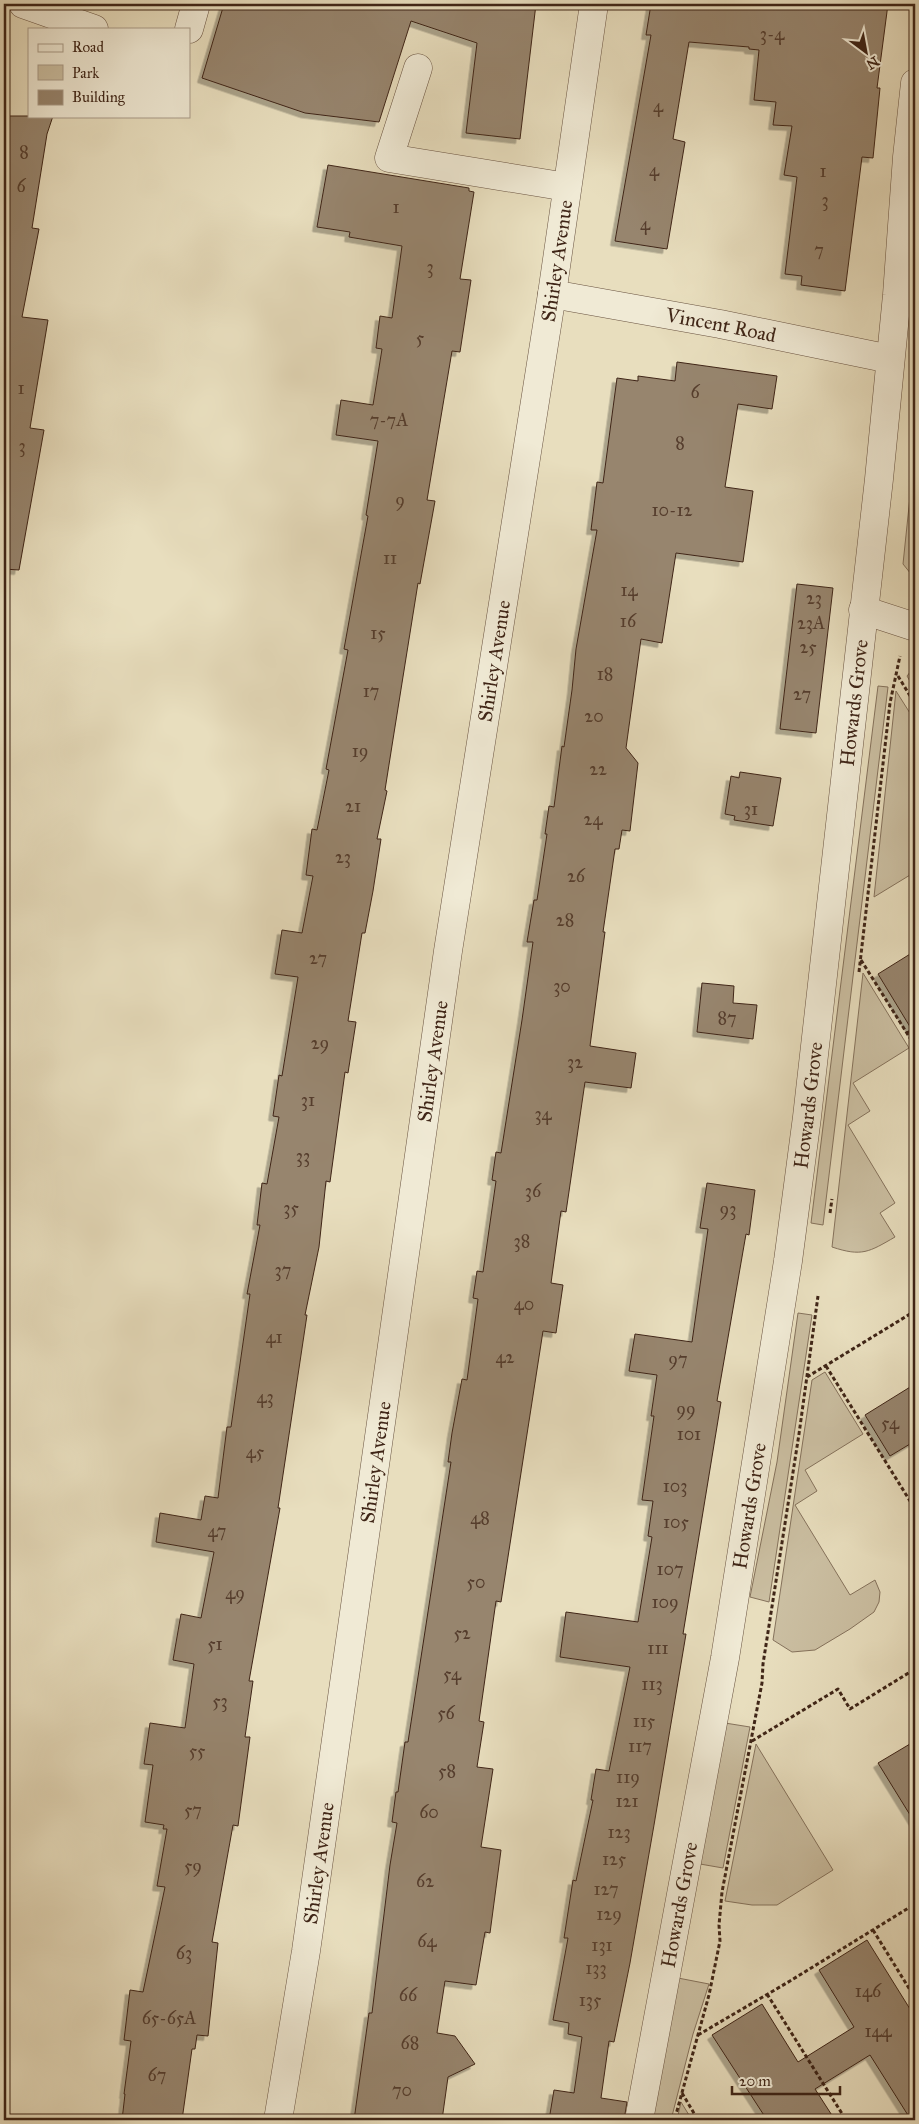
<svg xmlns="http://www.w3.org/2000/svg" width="919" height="2124" viewBox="0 0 919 2124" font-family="'IM FELL Great Primer',serif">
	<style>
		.green { fill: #cbbfa2; stroke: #85725c }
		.building { fill: #97856e; stroke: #3f2517; filter: url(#shadow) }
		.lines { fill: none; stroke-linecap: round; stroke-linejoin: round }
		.minor-casing { stroke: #695341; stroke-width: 29 }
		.path { stroke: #3f2517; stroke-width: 3; stroke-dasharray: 4 2.5; stroke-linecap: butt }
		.minor { stroke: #f0ead5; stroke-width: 28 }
		.labels { text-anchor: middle; stroke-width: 5; stroke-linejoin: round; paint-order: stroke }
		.number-label { font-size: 18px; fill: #553d2d }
		.street-label { font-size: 20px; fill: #3f2517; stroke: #f0ead5 }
	</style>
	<defs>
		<filter id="shadow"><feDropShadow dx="-4.5" dy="4.5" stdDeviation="0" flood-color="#0004"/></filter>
	</defs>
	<rect width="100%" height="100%" fill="#e8debe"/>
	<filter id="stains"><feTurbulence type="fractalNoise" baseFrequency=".004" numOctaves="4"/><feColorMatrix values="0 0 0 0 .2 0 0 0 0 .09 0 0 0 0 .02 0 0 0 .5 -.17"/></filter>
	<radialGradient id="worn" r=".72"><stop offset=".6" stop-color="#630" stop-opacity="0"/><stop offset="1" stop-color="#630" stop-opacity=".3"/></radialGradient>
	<!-- green -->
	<path class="green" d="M 915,449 L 915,579 L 903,564 Z
		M 915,666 L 915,690 L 907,676 Z
		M 878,686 L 888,687 L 823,1225 L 811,1223 Z
		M 896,691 L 915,721 L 915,872 L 874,897 Z
		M 863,973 L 909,1048 L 853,1083 L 870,1111 L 848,1125 L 895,1203 L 880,1213 L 895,1237 C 869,1252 862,1257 832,1247 Z
		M 798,1313 L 812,1315 L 769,1602 L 750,1597 L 777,1462 Z
		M 825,1372 L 863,1434 L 805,1470 L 817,1491 L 795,1505 L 850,1595 L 875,1580 L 880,1592 L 879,1602 L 874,1612 L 850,1629 L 815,1650 L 792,1652 L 773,1640 L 812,1380 Z
		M 725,1723 L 750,1727 L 723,1868 L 700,1864 Z
		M 756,1744 L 833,1870 L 777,1905 L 752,1905 L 725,1901 Z
		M 678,1978 L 709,1984 L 693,2034 L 671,2120 L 652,2120 Z
		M 681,2102 L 692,2120 L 677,2120 Z"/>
	<!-- building -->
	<path class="building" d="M 224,4 L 536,4 L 520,139 L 466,133 L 477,43 L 411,21 L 379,122 L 305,113 L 202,78 Z
		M 651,4 L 888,4 L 877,88 L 880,88 L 873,158 L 862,157 L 845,291 L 801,285 L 802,276 L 785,274 L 797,177 L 784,175 L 792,126 L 773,125 L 776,102 L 754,100 L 759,50 L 749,49 L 749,47 L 689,42 L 673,139 L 685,142 L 667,249 L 615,241 L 651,35 L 646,35 Z
		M 4,116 L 53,116 L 47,134 L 32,228 L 39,229 L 22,317 L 48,320 L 30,428 L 44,430 L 19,570 L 4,569 Z
		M 328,165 L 469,188 L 469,191 L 474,192 L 460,279 L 471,280 L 460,352 L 452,351 L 427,500 L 435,501 L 420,584 L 418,583 L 394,733 L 385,790 L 387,791 L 377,839 L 381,839 L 373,891 L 365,933 L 362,933 L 348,1021 L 356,1022 L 348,1073 L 345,1072 L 330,1182 L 326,1181 L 319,1247 L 305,1315 L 307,1315 L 278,1508 L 280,1508 L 249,1681 L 253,1681 L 245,1737 L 250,1737 L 238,1826 L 233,1825 L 212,1942 L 218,1943 L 208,2036 L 197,2035 L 195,2049 L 192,2049 L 182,2120 L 122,2120 L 125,2094 L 124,2094 L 131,2041 L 124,2040 L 130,1990 L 143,1992 L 165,1887 L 157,1886 L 167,1829 L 163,1829 L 164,1825 L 145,1822 L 153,1765 L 144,1764 L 150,1723 L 185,1728 L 194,1664 L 173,1660 L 181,1614 L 201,1618 L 214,1552 L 156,1542 L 160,1513 L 201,1520 L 205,1496 L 218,1498 L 227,1427 L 231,1427 L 250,1294 L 247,1294 L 260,1225 L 257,1225 L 262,1183 L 267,1184 L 279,1117 L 273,1116 L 279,1075 L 282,1076 L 298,977 L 275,974 L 282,930 L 302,933 L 313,876 L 306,875 L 312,829 L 317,830 L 329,770 L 326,769 L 348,650 L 344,649 L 368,516 L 366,515 L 378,441 L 336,435 L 341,400 L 373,405 L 382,349 L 376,348 L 380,316 L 392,318 L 402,246 L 349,237 L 350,232 L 317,227 Z
		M 677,362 L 777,376 L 772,409 L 738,404 L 725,487 L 753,491 L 743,562 L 676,553 L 662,643 L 641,639 L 626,748 L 638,763 L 630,831 L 622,830 L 619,849 L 615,849 L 603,932 L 605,932 L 590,1046 L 636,1053 L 631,1088 L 585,1082 L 566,1212 L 561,1211 L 551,1283 L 563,1285 L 556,1333 L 543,1331 L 501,1602 L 496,1601 L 479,1721 L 484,1722 L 477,1767 L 493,1769 L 481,1847 L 501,1850 L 490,1933 L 485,1932 L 476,1985 L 445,1981 L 437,2033 L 455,2036 L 475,2064 L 448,2077 L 442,2120 L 354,2120 L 369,2013 L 372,2013 L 390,1865 L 397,1823 L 392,1822 L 396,1792 L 398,1792 L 405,1742 L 408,1742 L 451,1462 L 448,1462 L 452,1433 L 462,1379 L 467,1380 L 478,1299 L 473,1298 L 477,1271 L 483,1272 L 496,1181 L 492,1180 L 496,1152 L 501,1153 L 522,1020 L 533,942 L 527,942 L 534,900 L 537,900 L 547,834 L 545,834 L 549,806 L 554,807 L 562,746 L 564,747 L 572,690 L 576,649 L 597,530 L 591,530 L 597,482 L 603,483 L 617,378 L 638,381 L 638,376 L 675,381 Z
		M 797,584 L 833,588 L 816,733 L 780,729 Z
		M 740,772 L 781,778 L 773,826 L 734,820 L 735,816 L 725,814 L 731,776 L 739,778 Z
		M 915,951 L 915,1035 L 878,974 Z
		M 702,983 L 734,986 L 733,1003 L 757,1005 L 753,1039 L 697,1032 Z
		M 707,1183 L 755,1190 L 749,1235 L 746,1234 L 717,1401 L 721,1402 L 683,1634 L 686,1634 L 654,1825 L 630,1963 L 614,2042 L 609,2041 L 601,2098 L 627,2102 L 624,2120 L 549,2120 L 554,2090 L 574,2093 L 582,2037 L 568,2034 L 569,2023 L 553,2020 L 568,1938 L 564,1938 L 573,1880 L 576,1881 L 593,1800 L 591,1800 L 596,1769 L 609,1771 L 630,1667 L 560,1657 L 566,1612 L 638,1622 L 652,1537 L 648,1536 L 653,1501 L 642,1500 L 654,1416 L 651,1416 L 657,1375 L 629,1371 L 635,1334 L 692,1342 L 708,1229 L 700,1228 Z
		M 915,1384 L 915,1441 L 890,1456 L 865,1415 Z
		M 915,1741 L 915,1823 L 878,1763 Z
		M 867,1940 L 915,2017 L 915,2120 L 911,2120 L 870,2055 L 815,2089 L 835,2120 L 767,2120 L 712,2035 L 762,2004 L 798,2062 L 854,2027 L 819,1970 Z"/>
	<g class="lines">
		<!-- minor casing -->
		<g class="minor-casing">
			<g id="minor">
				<path d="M 23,4 L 94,29"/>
				<path d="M 189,29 L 196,4"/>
				<path d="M 418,68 L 389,158 L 567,187"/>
				<path id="s1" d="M 552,294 L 720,324 L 890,359"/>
				<path d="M 863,610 L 915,627"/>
				<path id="s2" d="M 278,2120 L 306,1951 L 448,951 L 552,294 L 594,4"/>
				<path id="s3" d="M 639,2120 L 725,1658 L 788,1261 L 807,1117 L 879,479 L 897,295 L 907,157 L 915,83"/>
			</g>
		</g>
		<!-- path -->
		<path class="path" d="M 898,676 L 915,704
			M 861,960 L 915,1046
			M 859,972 L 890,703 L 900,656
			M 907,1033 L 915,1029
			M 830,1213 L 832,1199
			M 826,1366 L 915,1509
			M 807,1377 L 915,1311
			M 752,1741 L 838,1689 L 850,1709 L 915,1669
			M 873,1930 L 915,1998
			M 767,1994 L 846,2120
			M 698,2035 L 790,1981 L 915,1904
			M 682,2093 L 698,2120
			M 675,2118 L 709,1995 L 720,1941 L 719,1925 L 722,1892 L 762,1683 L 763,1664 L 799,1434 L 818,1296"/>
		<!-- minor -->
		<use href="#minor" class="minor"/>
	</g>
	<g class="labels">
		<!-- number labels -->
		<g class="number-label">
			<text x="772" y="40">3-4</text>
			<text x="658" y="112">4</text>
			<text x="24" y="158">8</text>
			<text x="654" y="176">4</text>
			<text x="823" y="177">1</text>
			<text x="21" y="192">6</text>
			<text x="825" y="206">3</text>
			<text x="396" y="213">1</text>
			<text x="645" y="230">4</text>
			<text x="819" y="256">7</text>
			<text x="430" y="273">3</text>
			<text x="420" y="344">5</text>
			<text x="21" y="394">1</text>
			<text x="695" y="398">6</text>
			<text x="389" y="426">7-7A</text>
			<text x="680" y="449">8</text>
			<text x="22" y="452">3</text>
			<text x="400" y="506">9</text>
			<text x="672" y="516">10-12</text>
			<text x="390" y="564">11</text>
			<text x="629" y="596">14</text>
			<text x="814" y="604">23</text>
			<text x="628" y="627">16</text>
			<text x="811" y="629">23A</text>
			<text x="378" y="639">15</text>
			<text x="808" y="653">25</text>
			<text x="605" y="680">18</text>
			<text x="371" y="697">17</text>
			<text x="802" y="700">27</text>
			<text x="594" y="722">20</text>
			<text x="360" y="757">19</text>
			<text x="598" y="775">22</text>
			<text x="353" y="812">21</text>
			<text x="751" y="815">31</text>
			<text x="593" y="825">24</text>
			<text x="343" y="863">23</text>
			<text x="576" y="882">26</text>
			<text x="565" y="926">28</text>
			<text x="318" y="964">27</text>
			<text x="562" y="992">30</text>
			<text x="727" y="1024">87</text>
			<text x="320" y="1049">29</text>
			<text x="575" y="1068">32</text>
			<text x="308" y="1106">31</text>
			<text x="543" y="1120">34</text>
			<text x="303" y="1162">33</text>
			<text x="533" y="1197">36</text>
			<text x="291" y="1214">35</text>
			<text x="728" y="1215">93</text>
			<text x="522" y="1247">38</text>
			<text x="283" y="1276">37</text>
			<text x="524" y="1310">40</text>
			<text x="274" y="1343">41</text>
			<text x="505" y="1363">42</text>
			<text x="678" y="1365">97</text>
			<text x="265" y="1403">43</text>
			<text x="686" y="1415">99</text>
			<text x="890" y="1429">54</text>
			<text x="689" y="1440">101</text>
			<text x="255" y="1458">45</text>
			<text x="675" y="1492">103</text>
			<text x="480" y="1524">48</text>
			<text x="676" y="1528">105</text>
			<text x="217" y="1537">47</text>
			<text x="670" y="1575">107</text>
			<text x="476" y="1588">50</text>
			<text x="235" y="1599">49</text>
			<text x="665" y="1608">109</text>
			<text x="462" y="1639">52</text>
			<text x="215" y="1650">51</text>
			<text x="658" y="1654">111</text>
			<text x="452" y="1680">54</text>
			<text x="652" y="1690">113</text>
			<text x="220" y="1707">53</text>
			<text x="446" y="1719">56</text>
			<text x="644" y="1727">115</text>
			<text x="640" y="1752">117</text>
			<text x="197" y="1757">55</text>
			<text x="447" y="1777">58</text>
			<text x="628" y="1783">119</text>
			<text x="627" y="1807">121</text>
			<text x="193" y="1816">57</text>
			<text x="429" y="1818">60</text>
			<text x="619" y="1838">123</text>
			<text x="614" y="1865">125</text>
			<text x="193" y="1872">59</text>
			<text x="425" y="1887">62</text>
			<text x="606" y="1895">127</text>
			<text x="609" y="1920">129</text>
			<text x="427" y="1947">64</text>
			<text x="602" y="1951">131</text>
			<text x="184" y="1959">63</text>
			<text x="596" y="1974">133</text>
			<text x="868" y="1997">146</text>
			<text x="408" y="2001">66</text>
			<text x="590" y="2006">135</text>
			<text x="169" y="2024">65-65A</text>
			<text x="878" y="2037">144</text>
			<text x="410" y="2049">68</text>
			<text x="157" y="2081">67</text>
			<text x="402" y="2096">70</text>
		</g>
		<!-- street labels -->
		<g class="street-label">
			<text dy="7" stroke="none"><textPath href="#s2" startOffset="1880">Shirley Avenue</textPath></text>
			<text dy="7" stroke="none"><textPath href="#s1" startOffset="172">Vincent Road</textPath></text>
			<text dy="7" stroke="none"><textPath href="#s2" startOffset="1475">Shirley Avenue</textPath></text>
			<text dy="7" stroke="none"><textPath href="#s3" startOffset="1434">Howards Grove</textPath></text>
			<text dy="7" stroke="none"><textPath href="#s2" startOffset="1070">Shirley Avenue</textPath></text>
			<text dy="7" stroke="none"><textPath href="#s3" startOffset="1029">Howards Grove</textPath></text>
			<text dy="7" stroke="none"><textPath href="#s2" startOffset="665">Shirley Avenue</textPath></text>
			<text dy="7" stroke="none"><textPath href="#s3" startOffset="624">Howards Grove</textPath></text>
			<text dy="7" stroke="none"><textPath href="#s2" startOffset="260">Shirley Avenue</textPath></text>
			<text dy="7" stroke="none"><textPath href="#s3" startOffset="219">Howards Grove</textPath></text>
		</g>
	</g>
	<!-- margin -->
	<rect width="919" height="2124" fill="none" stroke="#e8debe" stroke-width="20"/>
	<rect x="5" y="5" width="909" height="2114" fill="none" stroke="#3f2517" stroke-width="2.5"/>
	<rect x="10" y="10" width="899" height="2104" fill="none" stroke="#3f2517"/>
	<!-- legend -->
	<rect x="28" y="28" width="162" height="90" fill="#f0ead5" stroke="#a99b89"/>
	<rect x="38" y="44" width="25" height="8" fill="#f0ead5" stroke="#a99b89"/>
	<text x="72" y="52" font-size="15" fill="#3f2517">Road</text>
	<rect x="38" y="65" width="25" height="15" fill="#cbbfa2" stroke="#a99b89"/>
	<text x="72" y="78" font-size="15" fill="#3f2517">Park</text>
	<rect x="38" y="90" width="25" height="15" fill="#97856e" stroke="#a99b89"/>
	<text x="72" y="102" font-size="15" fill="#3f2517">Building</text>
	<!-- north arrow -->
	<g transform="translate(866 52) rotate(148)" stroke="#f0ead5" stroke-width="4" paint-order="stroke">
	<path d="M0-4L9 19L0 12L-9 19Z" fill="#3f2517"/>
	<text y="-8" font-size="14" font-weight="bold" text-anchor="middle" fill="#3f2517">N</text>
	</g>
	<!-- scale -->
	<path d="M732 2086v8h108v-8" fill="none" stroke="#3f2517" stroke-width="2.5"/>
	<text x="739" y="2086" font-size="15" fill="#3f2517" stroke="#f0ead5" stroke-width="4" paint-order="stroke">20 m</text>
	<rect width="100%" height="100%" filter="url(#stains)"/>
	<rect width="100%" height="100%" fill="url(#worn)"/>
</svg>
